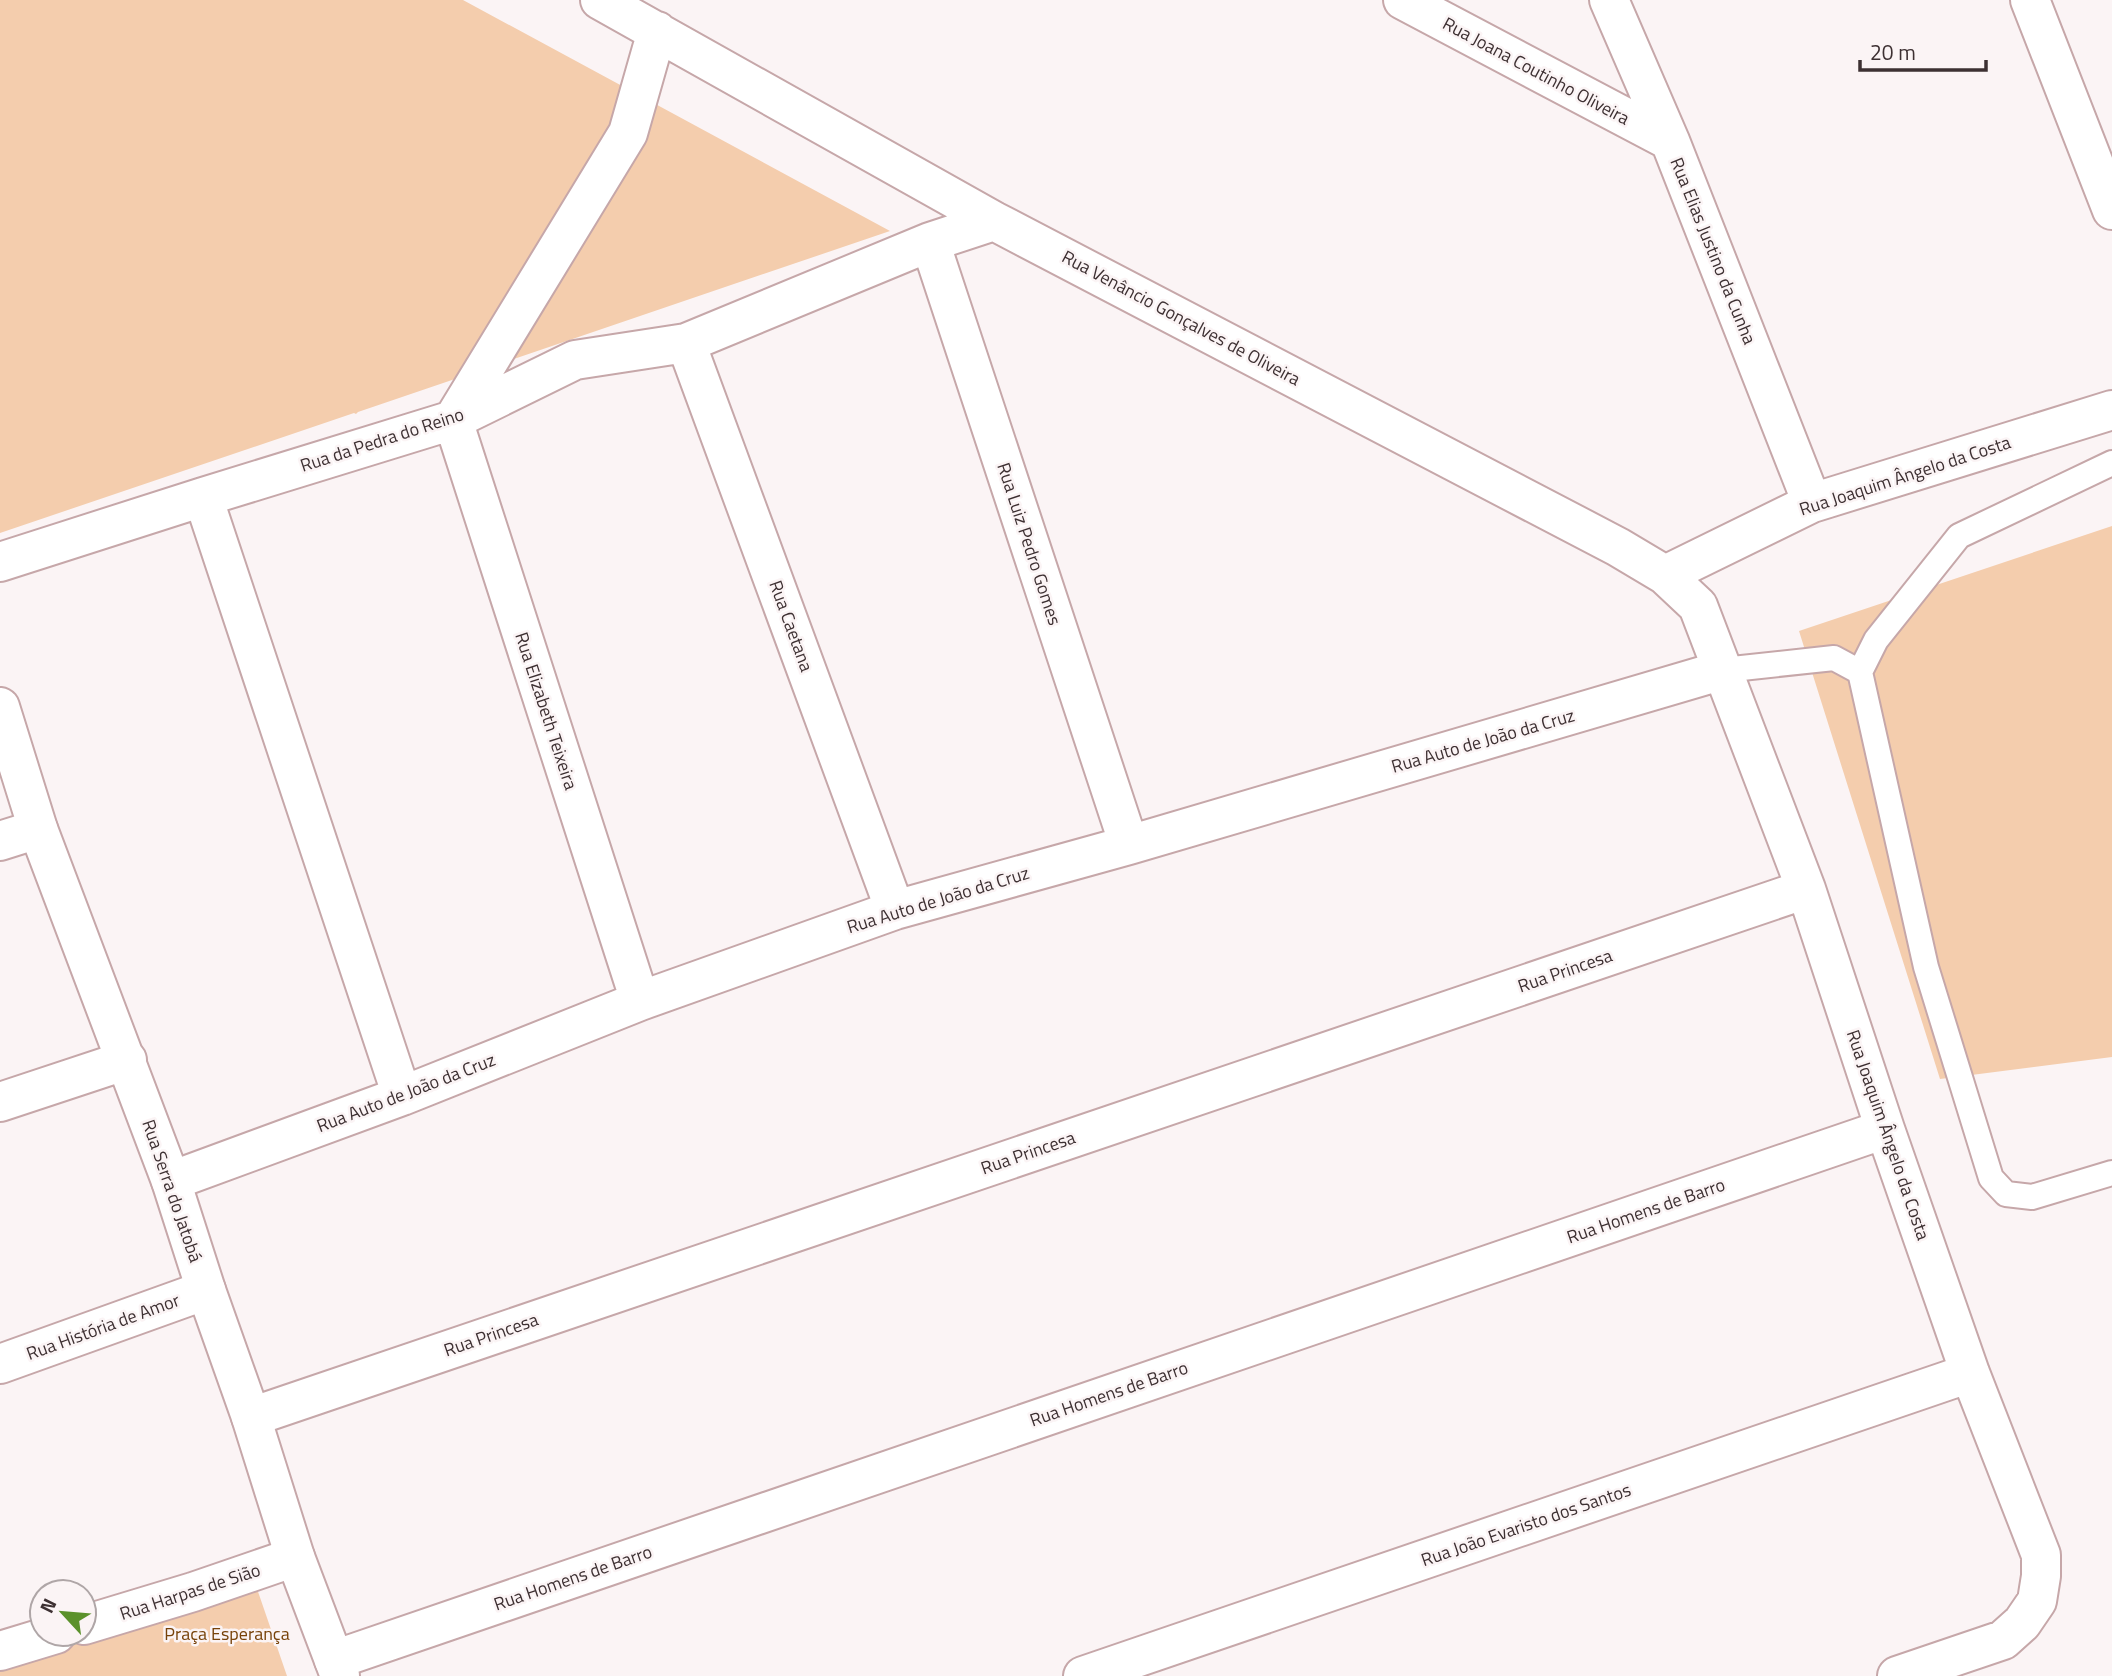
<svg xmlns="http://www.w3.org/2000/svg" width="2112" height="1676" viewBox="0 0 2112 1676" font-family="'Titillium Web',sans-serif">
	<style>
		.green { fill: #f4cdad }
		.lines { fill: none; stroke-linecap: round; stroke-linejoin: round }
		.service-casing { stroke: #c6a7a9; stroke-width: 28 }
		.minor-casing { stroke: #c6a7a9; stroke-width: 42 }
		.tertiary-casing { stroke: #c6a7a9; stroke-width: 42 }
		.service { stroke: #fff; stroke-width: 24 }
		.minor { stroke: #fff; stroke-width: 38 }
		.tertiary { stroke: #fff; stroke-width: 38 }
		.labels { text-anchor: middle; stroke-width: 5; stroke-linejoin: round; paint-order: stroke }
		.street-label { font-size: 18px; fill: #3d3032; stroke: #fbf4f5 }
		.park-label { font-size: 18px; fill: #774209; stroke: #fbf4f5 }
	</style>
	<rect width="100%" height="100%" fill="#fbf4f5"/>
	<!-- green -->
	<path class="green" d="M 0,0 L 463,0 L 890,231 L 358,412 L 356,414 L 354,413 L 0,533 Z
		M 2112,526 L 2112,1057 L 1940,1079 L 1799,631 Z
		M 254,1580 L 287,1676 L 0,1676 L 0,1664 Z"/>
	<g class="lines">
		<!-- service casing -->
		<g class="service-casing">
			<path id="service" d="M 1723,670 L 1834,658 L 1860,672 L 1926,967 L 1991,1178 L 2006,1194 L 2032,1197 L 2112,1173
				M 1860,672 L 1876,640 L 1959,536 L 2112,463"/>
		</g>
		<!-- minor casing -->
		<g class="minor-casing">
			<path id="minor" d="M 600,0 L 994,221 L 1618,547 L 1665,575 L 1698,606 L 1806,889 L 1885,1129 L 1970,1373 L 2041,1555 L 2041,1576 L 2037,1601 L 2022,1623 L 2003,1640 L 1897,1676
				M 1403,0 L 1670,141
				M 1609,0 L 1670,141 L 1812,503
				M 2030,0 L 2112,210
				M 930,242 L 1129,845
				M 686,343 L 895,910
				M 203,497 L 402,1096
				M 0,562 L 203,497 L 453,420 L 575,360 L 686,343 L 930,242 L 994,221
				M 1665,575 L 1812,503 L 2112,410
				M 0,841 L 38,829
				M 640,1001 L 453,420 L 628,133 L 657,31
				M 0,1102 L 127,1060
				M 171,1181 L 402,1096 L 640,1001 L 895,910 L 1129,845 L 1723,670
				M 0,1364 L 206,1290
				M 251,1417 L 1806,889
				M 84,1625 L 193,1592 L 295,1557
				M 0,1651 L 56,1634
				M 334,1660 L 1885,1129
				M 1083,1676 L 1970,1373"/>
		</g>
		<!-- tertiary casing -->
		<g class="tertiary-casing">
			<path id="tertiary" d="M 0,707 L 38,829 L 171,1181 L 206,1290 L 251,1417 L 295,1557 L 340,1676"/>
		</g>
		<!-- service -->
		<use href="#service" class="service"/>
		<!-- minor -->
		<use href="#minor" class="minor"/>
		<!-- tertiary -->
		<use href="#tertiary" class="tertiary"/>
	</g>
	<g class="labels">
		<!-- street labels -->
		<g class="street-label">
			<text transform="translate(1536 71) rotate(28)" y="6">Rua Joana Coutinho Oliveira</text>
			<text transform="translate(1713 251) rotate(68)" y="6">Rua Elias Justino da Cunha</text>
			<text transform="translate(1181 318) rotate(28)" y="6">Rua Venâncio Gonçalves de Oliveira</text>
			<text transform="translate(382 440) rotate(-18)" y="6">Rua da Pedra do Reino</text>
			<text transform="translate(1905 476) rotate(-18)" y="6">Rua Joaquim Ângelo da Costa</text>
			<text transform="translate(1029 544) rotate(72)" y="6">Rua Luiz Pedro Gomes</text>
			<text transform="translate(791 626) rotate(70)" y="6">Rua Caetana</text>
			<text transform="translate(546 711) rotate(72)" y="6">Rua Elizabeth Teixeira</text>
			<text transform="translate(1483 741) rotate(-16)" y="6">Rua Auto de João da Cruz</text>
			<text transform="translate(938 900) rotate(-17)" y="6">Rua Auto de João da Cruz</text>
			<text transform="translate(1565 971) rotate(-19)" y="6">Rua Princesa</text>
			<text transform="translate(406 1093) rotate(-21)" y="6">Rua Auto de João da Cruz</text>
			<text transform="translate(1888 1135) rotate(71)" y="6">Rua Joaquim Ângelo da Costa</text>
			<text transform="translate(1028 1153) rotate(-19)" y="6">Rua Princesa</text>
			<text transform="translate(172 1191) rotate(71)" y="6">Rua Serra do Jatobá</text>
			<text transform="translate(1646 1211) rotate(-19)" y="6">Rua Homens de Barro</text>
			<text transform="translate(103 1327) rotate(-20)" y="6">Rua História de Amor</text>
			<text transform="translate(491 1335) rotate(-19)" y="6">Rua Princesa</text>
			<text transform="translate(1109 1394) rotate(-19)" y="6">Rua Homens de Barro</text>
			<text transform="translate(1526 1525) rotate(-19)" y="6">Rua João Evaristo dos Santos</text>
			<text transform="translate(573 1578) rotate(-19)" y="6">Rua Homens de Barro</text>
			<text transform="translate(190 1592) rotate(-18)" y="6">Rua Harpas de Sião</text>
		</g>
		<!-- park labels -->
		<g class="park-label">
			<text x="227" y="1640">Praça Esperança</text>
		</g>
	</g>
	<!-- north arrow -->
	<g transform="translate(63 1613) rotate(296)"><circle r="33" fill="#fbf4f5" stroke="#afa6a7" stroke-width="2"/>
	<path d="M0-5L12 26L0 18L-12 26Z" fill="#5b912b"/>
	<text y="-10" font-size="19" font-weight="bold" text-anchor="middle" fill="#3d3032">N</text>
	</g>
	<!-- scale -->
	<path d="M1860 60v10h126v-10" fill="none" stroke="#3d3032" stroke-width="3.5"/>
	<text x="1870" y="60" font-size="21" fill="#3d3032" stroke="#fbf4f5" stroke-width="5" paint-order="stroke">20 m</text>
</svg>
